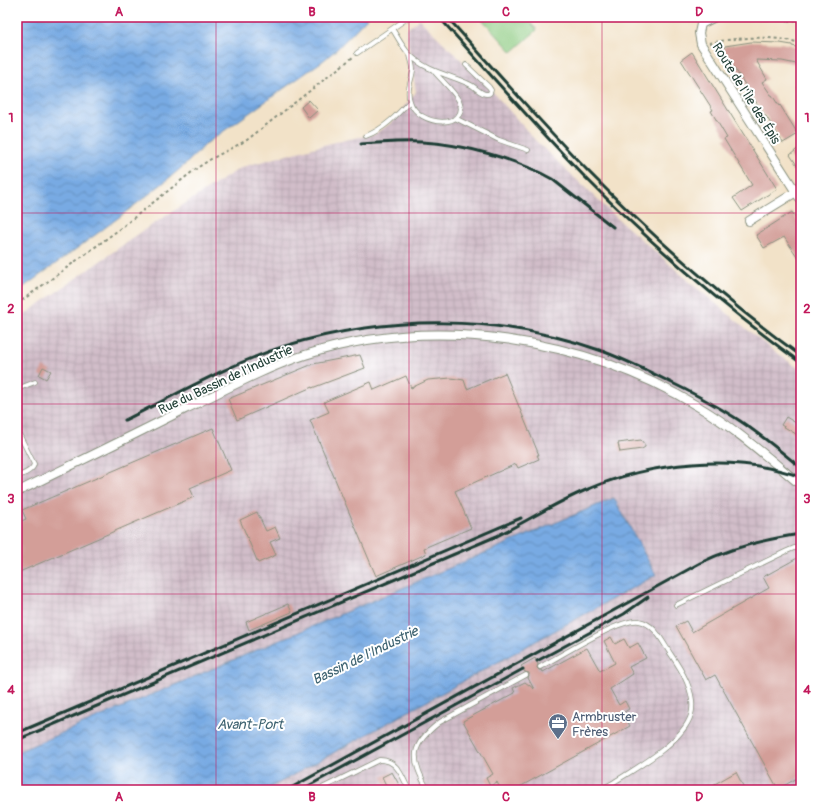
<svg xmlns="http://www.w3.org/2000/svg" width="818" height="807" viewBox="0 0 818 807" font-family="Pangolin,sans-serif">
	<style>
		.industrial { fill: url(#industrial-grid) }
		.green { fill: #8cca80; stroke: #56845a }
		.water { fill: url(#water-waves); stroke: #4c748c }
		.building { fill: #d39e98 }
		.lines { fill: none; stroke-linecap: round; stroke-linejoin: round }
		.lane-casing { stroke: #88907e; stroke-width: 5.5 }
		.street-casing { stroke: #88907e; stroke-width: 10 }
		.path { stroke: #88907e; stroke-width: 2; stroke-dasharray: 3 3; stroke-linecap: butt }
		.lane { stroke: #fff; stroke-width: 4 }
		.street { stroke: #fff; stroke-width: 8 }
		.rail { stroke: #1f3d34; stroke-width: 3 }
		.grid { fill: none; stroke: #c2185b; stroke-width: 1; stroke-opacity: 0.55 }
		.labels { text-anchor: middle; stroke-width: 4; stroke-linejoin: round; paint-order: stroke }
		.street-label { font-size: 13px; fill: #1f3d34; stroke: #fff }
		.service-label { font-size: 13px; fill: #4e5e75; stroke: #fff; text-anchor: start }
		.water-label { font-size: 14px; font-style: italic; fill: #3e6371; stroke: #fff }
		.neatline { fill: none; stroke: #c2185b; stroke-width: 1.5 }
		.grid-label { font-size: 13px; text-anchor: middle; font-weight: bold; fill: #c2185b }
	</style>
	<defs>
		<pattern id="industrial-grid" width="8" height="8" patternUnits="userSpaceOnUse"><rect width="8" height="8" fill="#d1bdc9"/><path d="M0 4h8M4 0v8" fill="none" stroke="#b3a3ad"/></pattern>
		<pattern id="water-waves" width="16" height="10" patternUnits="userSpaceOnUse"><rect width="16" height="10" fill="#78aae3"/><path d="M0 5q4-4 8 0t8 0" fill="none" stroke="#628cb9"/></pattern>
	</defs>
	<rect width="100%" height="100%" fill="#fff"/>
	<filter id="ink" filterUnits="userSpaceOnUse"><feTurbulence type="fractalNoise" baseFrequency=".025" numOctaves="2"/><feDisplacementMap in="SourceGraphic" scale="8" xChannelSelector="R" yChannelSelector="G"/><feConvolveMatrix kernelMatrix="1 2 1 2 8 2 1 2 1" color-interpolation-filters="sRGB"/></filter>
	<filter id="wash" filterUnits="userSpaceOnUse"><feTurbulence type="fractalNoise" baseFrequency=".012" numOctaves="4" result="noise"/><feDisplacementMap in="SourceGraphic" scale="16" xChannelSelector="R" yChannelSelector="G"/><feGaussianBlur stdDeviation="0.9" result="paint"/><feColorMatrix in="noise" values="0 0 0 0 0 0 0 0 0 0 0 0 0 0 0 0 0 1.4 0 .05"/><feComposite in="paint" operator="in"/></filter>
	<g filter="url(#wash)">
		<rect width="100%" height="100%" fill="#f2e2c8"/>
		<!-- industrial -->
		<path class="industrial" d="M 419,19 L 486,84 L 536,141 L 618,219 L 692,284 L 771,349 L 801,370 L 801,790 L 17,790 L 17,320 L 144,230 L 242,167 L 335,142 L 375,134 L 391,123 L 416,92 L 406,30 Z"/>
		<!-- green -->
		<path class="green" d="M 480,17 L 526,17 L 537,30 L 512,52 Z"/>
		<!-- water -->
		<path class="water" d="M 17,17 L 368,17 L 337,49 L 324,60 L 207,143 C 181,171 149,194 118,218 C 85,243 51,267 17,292 Z
			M 614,498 L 656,575 L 266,790 L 17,790 L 17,752 Z"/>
		<g id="blocks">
			<!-- building -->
			<path class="building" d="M 751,42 L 780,43 L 792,45 L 792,46 L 801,48 L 801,65 L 782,61 L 756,60 L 767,79 L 762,82 L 771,95 L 772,95 L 779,106 L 780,105 L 798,134 L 783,143 L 766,116 L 765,116 L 723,50 L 725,46 Z
				M 692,52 L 777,189 L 742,211 L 733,198 L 752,185 L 724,139 L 727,138 L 711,111 L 713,110 L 681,60 Z
				M 309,100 L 318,110 L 309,118 L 301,107 Z
				M 801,146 L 801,171 L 790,155 Z
				M 792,212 L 801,226 L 801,262 L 784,237 L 764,248 L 756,235 Z
				M 360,355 L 365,368 L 312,388 L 312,387 L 237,420 L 228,399 L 313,364 Z
				M 43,367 L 51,371 L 46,379 L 39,375 Z
				M 505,373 L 539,455 L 537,455 L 539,459 L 518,468 L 516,464 L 455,491 L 471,528 L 424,548 L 426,554 L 376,576 L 310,420 L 329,412 L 324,402 L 371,382 L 374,390 L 406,376 L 411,388 L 428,380 L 451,378 L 464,380 L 467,389 Z
				M 801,415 L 801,437 L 781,425 L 786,417 L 796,423 Z
				M 213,428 L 231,470 L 190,488 L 194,497 L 17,573 L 17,523 L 26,519 L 22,510 Z
				M 641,440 L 645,445 L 645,447 L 642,449 L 620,452 L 618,443 Z
				M 257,512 L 266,531 L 275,527 L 280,538 L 270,542 L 276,555 L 258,563 L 240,520 Z
				M 801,556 L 801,776 L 778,789 L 715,675 L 706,680 L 676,626 L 686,621 L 692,632 L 769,588 L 763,577 Z
				M 288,604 L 292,612 L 249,630 L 246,622 Z
				M 611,637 L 615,644 L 624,639 L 629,648 L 638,643 L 646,658 L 629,667 L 633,674 L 610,689 L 619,705 L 625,701 L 629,709 L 623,713 L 630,726 L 514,790 L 501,790 L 497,782 L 490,786 L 486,778 L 493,774 L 463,721 L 515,693 L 513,688 L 525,682 L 534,689 L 528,678 L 529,675 L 529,673 L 525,672 L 521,666 L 535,658 L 538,664 L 537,668 L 539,670 L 542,670 L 543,672 L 587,648 L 600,671 L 615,663 L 604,641 Z
				M 392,772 L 402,790 L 395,790 L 386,785 L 382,777 Z
				M 736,772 L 745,790 L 704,790 Z"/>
		</g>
	</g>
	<g filter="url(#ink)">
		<use href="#blocks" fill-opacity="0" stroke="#88907e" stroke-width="1"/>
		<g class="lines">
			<!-- lane casing -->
			<g class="lane-casing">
				<path id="lane" d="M 753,17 L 793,19
					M 393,30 C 398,38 403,48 410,55 C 427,72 451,75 471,85 C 475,87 482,95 487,94 C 490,94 490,93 491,90 L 489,87 L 466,65
					M 357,53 L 409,17
					M 410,55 C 411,60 413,65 413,70 C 412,80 406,90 410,101 C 418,128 471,129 459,101 C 454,91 440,79 433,70
					M 800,88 L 801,89
					M 455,118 L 499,140 L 528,150
					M 366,136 C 384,129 397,115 410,101
					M 17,389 L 35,382
					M 17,430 L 34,464 C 33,471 23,474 17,477
					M 676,605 L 787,551 L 794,548 L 801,548
					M 540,667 C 559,657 620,618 639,621 C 655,624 662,641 670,653 C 681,669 697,694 691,715 C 683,742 635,769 611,784 L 615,790
					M 318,790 L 379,760 C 397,759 402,776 409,790
					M 428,790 C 410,758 410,745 440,722 L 526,675
					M 600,790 L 611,784"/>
			</g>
			<!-- street casing -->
			<g class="street-casing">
				<path id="street" d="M 715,17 L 701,24 L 699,33 L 701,44 L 801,200
					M 749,221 L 796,192
					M 17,492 C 72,465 128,438 183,410 C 223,391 262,369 305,355 C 433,314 584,337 699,407 C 736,429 767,457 801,485"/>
			</g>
			<!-- path -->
			<path class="path" d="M 709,43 C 741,37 769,35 801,43
				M 17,304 L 117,231 L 197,168 L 211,159 L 247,140 L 353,57"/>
			<!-- lane -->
			<use href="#lane" class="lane"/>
			<!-- street -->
			<use href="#street" class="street"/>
			<!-- rail -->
			<path class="rail" d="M 439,17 C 487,71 534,125 584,176 C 651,244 724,307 801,363
				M 447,17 C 494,69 540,122 588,171 C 654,238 726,301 801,356
				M 361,144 C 382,143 402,141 422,142 C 462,144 517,159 552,179 L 613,227
				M 125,420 C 177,394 229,364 285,346 C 387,315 498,314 599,350 C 622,358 644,369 666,380 C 689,391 712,403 734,417 C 758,432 779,450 801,468
				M 537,661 L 624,614 L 648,597
				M 17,733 L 521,518
				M 17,740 L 497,536 C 527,521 555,503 586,490 C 650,462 735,453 801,477
				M 287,790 L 700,563 C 732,547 766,539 801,534
				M 301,790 L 523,669"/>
		</g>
	</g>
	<!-- grid -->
	<path class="grid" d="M 216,17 L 216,790M 409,17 L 409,790M 602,17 L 602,790M 17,213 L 801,213M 17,404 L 801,404M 17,594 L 801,594"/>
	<!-- icons -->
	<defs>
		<g id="office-pin" transform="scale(1)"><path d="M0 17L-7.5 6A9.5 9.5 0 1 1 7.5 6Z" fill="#5c6f8a" stroke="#fff"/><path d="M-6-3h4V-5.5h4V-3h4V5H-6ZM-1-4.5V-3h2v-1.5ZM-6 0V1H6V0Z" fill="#fff"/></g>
	</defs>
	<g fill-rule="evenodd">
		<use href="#office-pin" x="558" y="723"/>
	</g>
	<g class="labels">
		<!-- street labels -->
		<g class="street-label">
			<text transform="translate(747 93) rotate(58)" y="5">Route de l'Île des Épis</text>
			<text transform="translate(225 379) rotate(-25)" y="5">Rue du Bassin de l'Industrie</text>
		</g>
		<!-- service labels -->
		<g class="service-label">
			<text x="572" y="721">Armbruster<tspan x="572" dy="15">Frères</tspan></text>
		</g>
		<!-- water labels -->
		<g class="water-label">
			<text transform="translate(365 655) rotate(-26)" y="5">Bassin de l'Industrie</text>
			<text x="250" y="729">Avant-Port</text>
		</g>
	</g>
	<!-- margin -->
	<rect width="818" height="807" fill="none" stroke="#fff" stroke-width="44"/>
	<rect x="22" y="22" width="774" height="763" class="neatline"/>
	<g class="grid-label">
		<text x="119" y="16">A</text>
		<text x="312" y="16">B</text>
		<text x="506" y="16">C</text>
		<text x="699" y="16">D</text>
		<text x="11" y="122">1</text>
		<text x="807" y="122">1</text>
		<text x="11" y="313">2</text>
		<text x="807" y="313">2</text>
		<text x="11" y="503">3</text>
		<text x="807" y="503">3</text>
		<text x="11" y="694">4</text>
		<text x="807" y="694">4</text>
		<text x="119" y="801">A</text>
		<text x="312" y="801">B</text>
		<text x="506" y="801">C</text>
		<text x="699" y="801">D</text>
	</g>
</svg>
